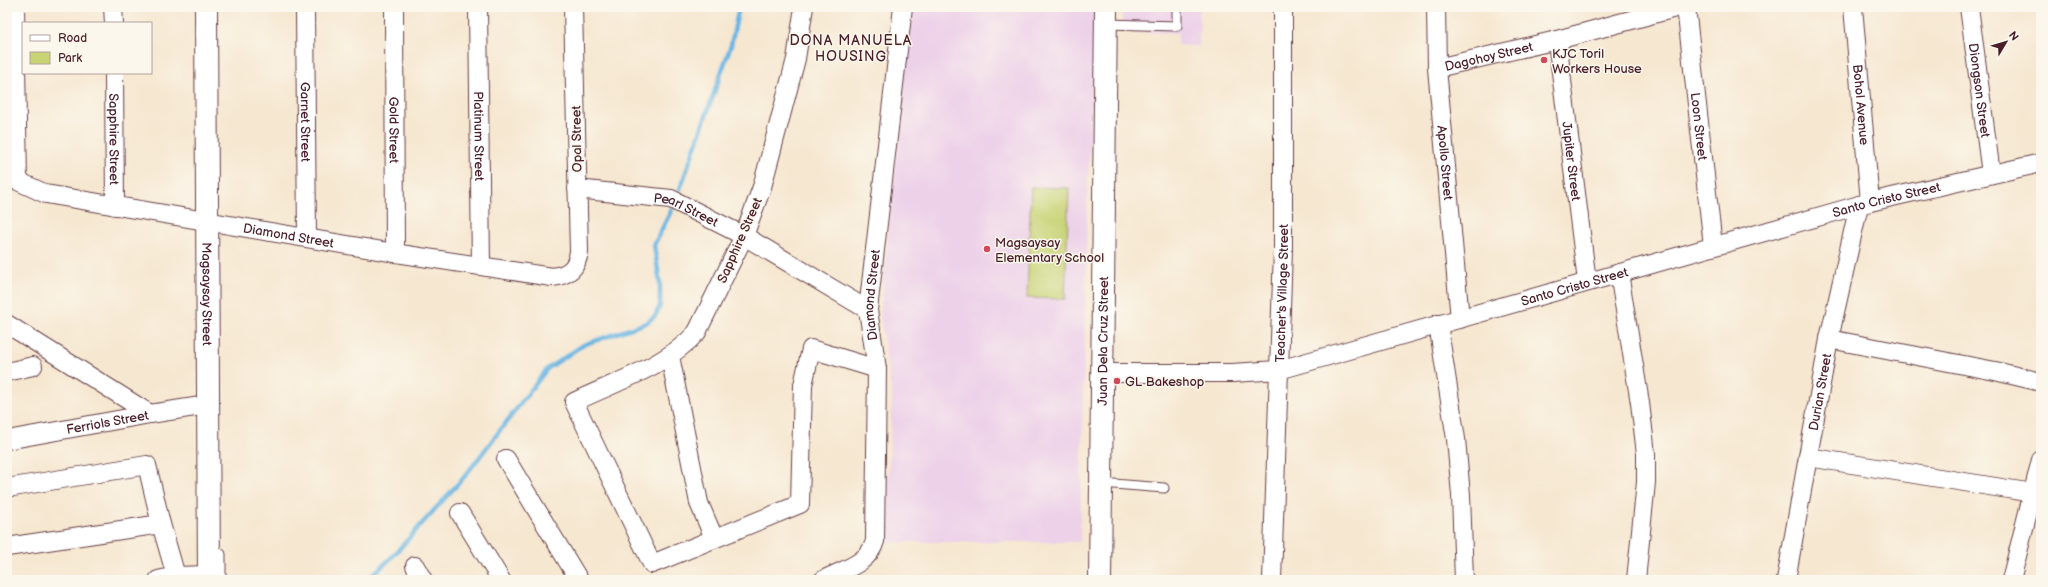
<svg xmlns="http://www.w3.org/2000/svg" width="2048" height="587" viewBox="0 0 2048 587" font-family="'Balsamiq Sans',sans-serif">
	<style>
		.built { fill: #edd1e9 }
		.green { fill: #c7d375; stroke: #887950 }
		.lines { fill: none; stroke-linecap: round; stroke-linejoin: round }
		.stream { stroke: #68b5e2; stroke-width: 4.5 }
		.service-casing { stroke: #643d44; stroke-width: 11 }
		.minor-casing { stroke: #643d44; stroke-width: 20 }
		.tertiary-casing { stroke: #643d44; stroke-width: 24 }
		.service { stroke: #fff; stroke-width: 9 }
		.minor { stroke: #fff; stroke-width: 18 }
		.tertiary { stroke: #fff; stroke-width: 22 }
		.poi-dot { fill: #d1495b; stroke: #fbf7ec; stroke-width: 1.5 }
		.labels { text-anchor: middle; stroke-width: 3; stroke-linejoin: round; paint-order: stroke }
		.poi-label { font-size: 13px; fill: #4a1f2b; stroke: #fbf7ec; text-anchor: start }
		.street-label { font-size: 13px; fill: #4a1f2b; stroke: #fbf7ec }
		.neighbourhood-label { font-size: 14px; letter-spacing: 1px; fill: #4a1f2b; stroke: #fbf7ec }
	</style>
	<rect width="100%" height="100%" fill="#fbf7ec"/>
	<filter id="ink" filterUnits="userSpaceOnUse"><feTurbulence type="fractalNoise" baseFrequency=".025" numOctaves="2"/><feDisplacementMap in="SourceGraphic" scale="8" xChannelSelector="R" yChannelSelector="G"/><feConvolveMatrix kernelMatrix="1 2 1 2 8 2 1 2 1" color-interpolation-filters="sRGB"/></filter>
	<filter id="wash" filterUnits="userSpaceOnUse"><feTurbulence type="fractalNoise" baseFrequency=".012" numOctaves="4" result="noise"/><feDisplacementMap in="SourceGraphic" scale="16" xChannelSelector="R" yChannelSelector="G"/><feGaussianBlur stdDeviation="0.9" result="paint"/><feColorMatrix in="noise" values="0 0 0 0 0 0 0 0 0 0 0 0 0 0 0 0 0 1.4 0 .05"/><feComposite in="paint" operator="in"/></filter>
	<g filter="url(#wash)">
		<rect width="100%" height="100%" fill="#f6e7d0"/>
		<!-- built -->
		<path class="built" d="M 910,7 L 1097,7 L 1088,182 L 1080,542 L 885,542 L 892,396 L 880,316 Z
			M 1122,7 L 1200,7 L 1199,46 L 1178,45 L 1178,33 L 1122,32 Z"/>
		<!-- green -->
		<path class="green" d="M 1031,187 L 1069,188 L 1065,299 L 1027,298 Z"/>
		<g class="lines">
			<!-- stream -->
			<path class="stream" d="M 680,189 L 731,45 L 739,7
				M 367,580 L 391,558 L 465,476 L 547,369 L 583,345 L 646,323 L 655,316 L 660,306 L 660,283 L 654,245 L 672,209"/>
		</g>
	</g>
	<g filter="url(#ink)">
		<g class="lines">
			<!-- service casing -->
			<g class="service-casing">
				<path id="service" d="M 1106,24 L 1177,26 L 1177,7
					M 1101,483 L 1164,488
					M 210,548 L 221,554 L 221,578 L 219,580"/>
			</g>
			<!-- minor casing -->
			<g class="minor-casing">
				<g id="minor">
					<path d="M 15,7 L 18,181"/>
					<path d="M 113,7 L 114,23"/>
					<path id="s1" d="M 305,7 L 307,238"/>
					<path id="s2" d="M 394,7 L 395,253"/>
					<path id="s3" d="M 478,7 L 481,266"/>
					<path d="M 804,7 L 796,59 L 762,187 L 744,236 L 697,332 C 667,366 615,382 574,402 L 652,564 L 800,504 L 803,385 L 811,349 L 877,369"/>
					<path id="s4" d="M 1436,7 L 1437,68 L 1460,319"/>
					<path id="s5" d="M 1686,7 L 1713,246"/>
					<path id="s6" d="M 1853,7 L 1870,202"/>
					<path id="s7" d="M 1969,7 L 1991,174"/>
					<path id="s8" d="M 1557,40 L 1587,282"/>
					<path id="s9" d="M 1437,68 L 1557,40 L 1679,7"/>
					<path id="s10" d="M 114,73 L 115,206"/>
					<path id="s11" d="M 7,176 L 46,194 L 395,253 L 552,277 C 569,275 577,268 579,251 L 573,7"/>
					<path id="s12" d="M 577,189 L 671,199 L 744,236 L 868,310"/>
					<path d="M 1619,273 L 1640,403 L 1646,454 L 1646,482 L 1636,580"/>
					<path d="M 7,324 L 150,414"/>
					<path d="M 1438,324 L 1456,439 L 1461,495 L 1464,580"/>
					<path d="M 1829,339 L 1995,371 L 2041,382"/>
					<path d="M 670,356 L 699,503 L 714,538"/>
					<path d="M 7,372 L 33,366"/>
					<path id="s13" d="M 1103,373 L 1232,373 L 1279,370 L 1870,202 L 2041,163"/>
					<path id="s14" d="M 7,440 L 150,414 L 207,405"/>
					<path d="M 1808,457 L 2033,493"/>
					<path d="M 506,459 L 579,580"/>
					<path d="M 7,488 L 147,465 L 161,524 L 176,576"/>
					<path d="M 460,513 L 501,580"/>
					<path d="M 7,547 L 161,524"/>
					<path d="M 415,566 L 423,580"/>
					<path d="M 158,580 L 176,576 L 209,575"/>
					<path id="s15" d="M 823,580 C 842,570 869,564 875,541 L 877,369 L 868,310 L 903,7"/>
					<path id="s16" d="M 1272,580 L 1283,249 L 1283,7"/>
					<path id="s17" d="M 1786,580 L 1829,339 L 1859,205"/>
					<path d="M 2011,580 L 2041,460"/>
				</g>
			</g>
			<!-- tertiary casing -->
			<g class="tertiary-casing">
				<g id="tertiary">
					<path id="s18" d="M 206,7 L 209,580"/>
					<path id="s19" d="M 1100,580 L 1106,7"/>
				</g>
			</g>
			<!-- service -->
			<use href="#service" class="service"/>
			<!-- minor -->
			<use href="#minor" class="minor"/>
			<!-- tertiary -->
			<use href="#tertiary" class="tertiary"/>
		</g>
	</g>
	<!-- markers -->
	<g class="poi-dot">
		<circle cx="1544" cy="60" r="4"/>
		<circle cx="987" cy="249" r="4"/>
		<circle cx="1117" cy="381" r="4"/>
	</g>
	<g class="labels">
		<!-- poi labels -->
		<g class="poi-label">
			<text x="1552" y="58">KJC Toril<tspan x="1552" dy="15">Workers House</tspan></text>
			<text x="995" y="247">Magsaysay<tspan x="995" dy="15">Elementary School</tspan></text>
			<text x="1125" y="386">GL Bakeshop</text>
		</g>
		<!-- street labels -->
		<g class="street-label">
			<text dy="5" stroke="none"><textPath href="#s9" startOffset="53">Dagohoy Street</textPath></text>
			<text dy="5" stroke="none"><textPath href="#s7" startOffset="84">Diongson Street</textPath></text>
			<text dy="5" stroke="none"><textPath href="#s6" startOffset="98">Bohol Avenue</textPath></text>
			<text dy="5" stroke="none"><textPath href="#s1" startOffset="115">Garnet Street</textPath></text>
			<text dy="5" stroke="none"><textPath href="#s5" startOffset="120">Loon Street</textPath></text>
			<text dy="5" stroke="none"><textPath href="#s2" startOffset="123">Gold Street</textPath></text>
			<text dy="5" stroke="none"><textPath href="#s3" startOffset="129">Platinum Street</textPath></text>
			<text dy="5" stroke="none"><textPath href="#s10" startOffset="66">Sapphire Street</textPath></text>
			<text transform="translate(576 139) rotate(-91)" y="5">Opal Street</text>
			<text dy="5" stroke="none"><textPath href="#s8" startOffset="122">Jupiter Street</textPath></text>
			<text dy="5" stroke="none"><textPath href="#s4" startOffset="156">Apollo Street</textPath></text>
			<text dy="5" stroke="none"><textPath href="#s13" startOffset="807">Santo Cristo Street</textPath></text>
			<text dy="5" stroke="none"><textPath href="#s12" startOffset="112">Pearl Street</textPath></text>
			<text dy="5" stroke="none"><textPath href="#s11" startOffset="289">Diamond Street</textPath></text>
			<text transform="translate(739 240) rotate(-66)" y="5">Sapphire Street</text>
			<text dy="5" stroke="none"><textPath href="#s13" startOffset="483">Santo Cristo Street</textPath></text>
			<text dy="5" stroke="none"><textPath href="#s18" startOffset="287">Magsaysay Street</textPath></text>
			<text dy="5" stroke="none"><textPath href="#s16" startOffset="287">Teacher's Village Street</textPath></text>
			<text dy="5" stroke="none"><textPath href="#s15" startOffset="314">Diamond Street</textPath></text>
			<text dy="5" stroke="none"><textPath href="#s19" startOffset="239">Juan Dela Cruz Street</textPath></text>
			<text dy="5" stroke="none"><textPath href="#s17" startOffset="191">Durian Street</textPath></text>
			<text dy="5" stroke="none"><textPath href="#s14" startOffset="102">Ferriols Street</textPath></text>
		</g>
		<!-- neighbourhood labels -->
		<g class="neighbourhood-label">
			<text x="851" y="45">DONA MANUELA<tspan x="851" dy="16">HOUSING</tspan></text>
		</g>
	</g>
	<!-- margin -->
	<rect width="2048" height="587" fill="none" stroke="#fbf7ec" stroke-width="24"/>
	<!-- legend -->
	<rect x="22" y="22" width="130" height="52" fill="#fbf7ec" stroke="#b4a19f"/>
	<rect x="30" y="35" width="20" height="6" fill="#ffffff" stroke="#b4a19f"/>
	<text x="58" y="42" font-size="12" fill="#4a1f2b">Road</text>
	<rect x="30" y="52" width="20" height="12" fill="#c7d375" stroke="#b4a19f"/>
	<text x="58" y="62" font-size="12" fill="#4a1f2b">Park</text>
	<!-- north arrow -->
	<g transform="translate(2006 42) rotate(52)" stroke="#fbf7ec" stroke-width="3" paint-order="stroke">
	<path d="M0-3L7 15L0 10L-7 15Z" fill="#4a1f2b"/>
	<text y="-6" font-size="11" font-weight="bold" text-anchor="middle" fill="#4a1f2b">N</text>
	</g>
</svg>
